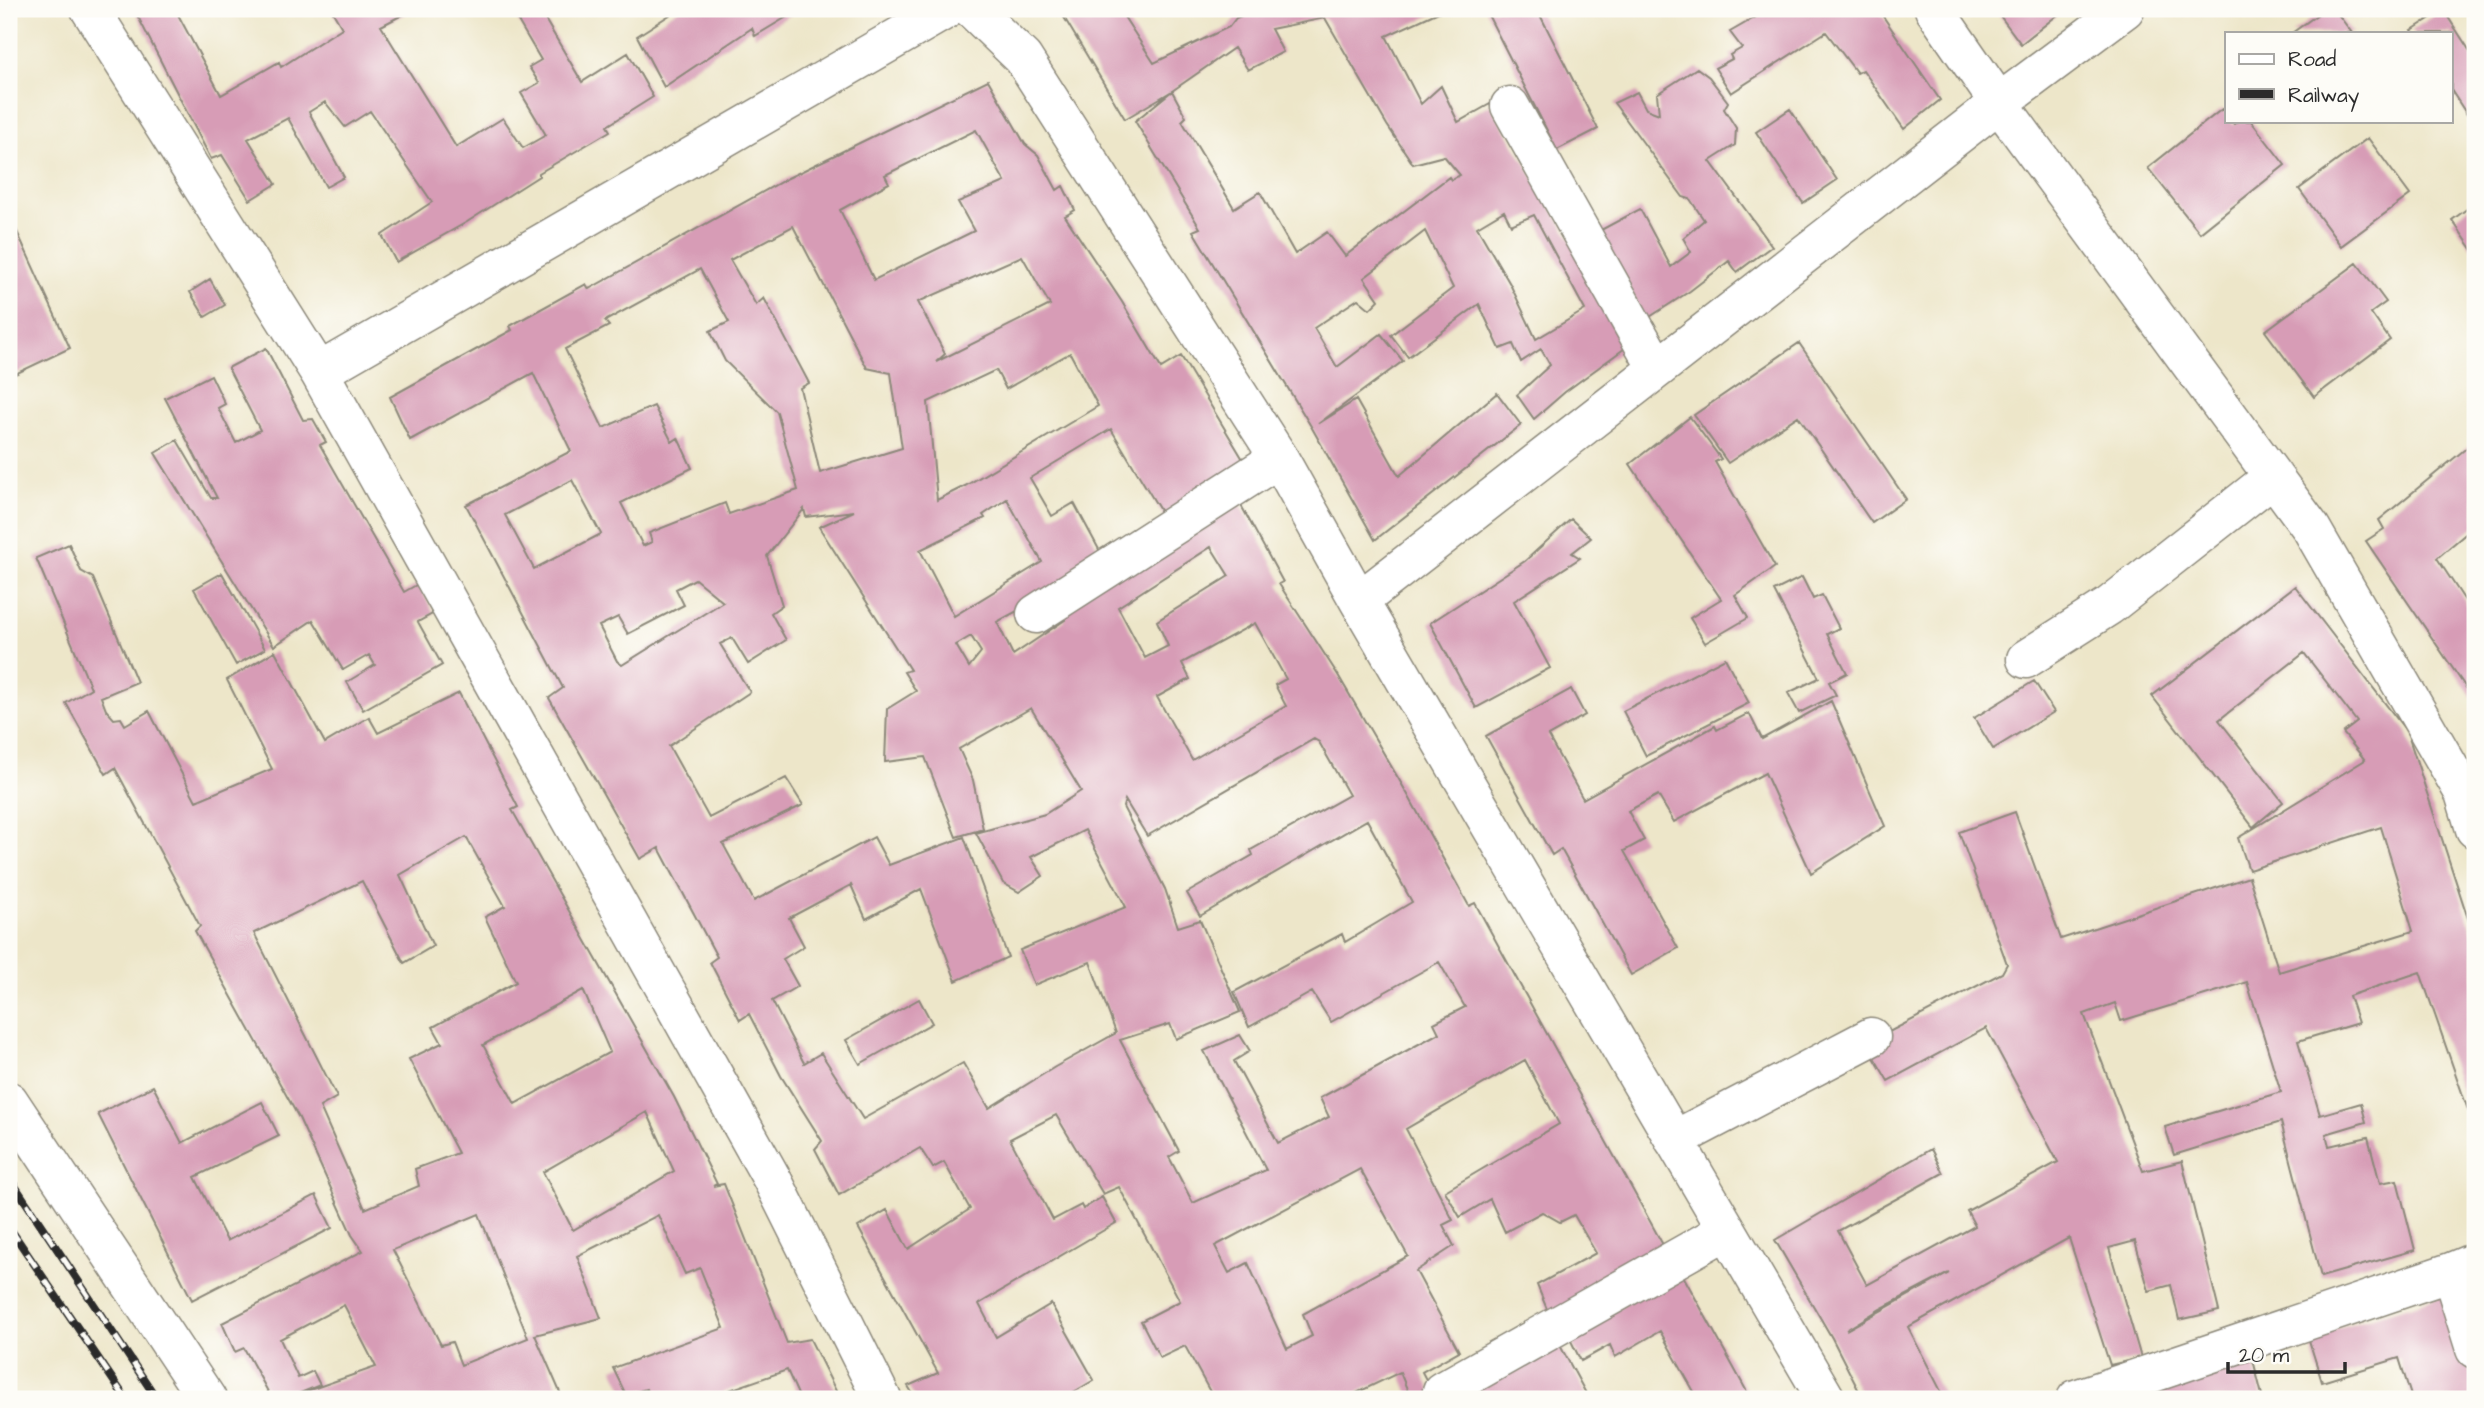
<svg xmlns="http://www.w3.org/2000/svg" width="2484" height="1408" viewBox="0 0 2484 1408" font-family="'Architects Daughter',sans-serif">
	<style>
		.building { fill: #d79cb6; fill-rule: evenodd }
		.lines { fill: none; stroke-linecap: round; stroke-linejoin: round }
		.minor-casing { stroke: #8c887a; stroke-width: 41 }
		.minor { stroke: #fff; stroke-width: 38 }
		.rail-casing { stroke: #2b2b2b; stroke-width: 8 }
		.rail { stroke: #fdfcf7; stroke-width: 5; stroke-dasharray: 16; stroke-linecap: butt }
	</style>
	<rect width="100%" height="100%" fill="#fdfcf7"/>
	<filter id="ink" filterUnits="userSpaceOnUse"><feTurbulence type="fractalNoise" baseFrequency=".0143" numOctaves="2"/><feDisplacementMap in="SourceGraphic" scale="14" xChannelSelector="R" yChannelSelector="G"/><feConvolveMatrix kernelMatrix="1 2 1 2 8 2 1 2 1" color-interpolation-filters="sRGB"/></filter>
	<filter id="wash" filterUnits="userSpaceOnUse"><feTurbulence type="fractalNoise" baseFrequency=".00686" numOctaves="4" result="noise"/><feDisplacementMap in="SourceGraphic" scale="28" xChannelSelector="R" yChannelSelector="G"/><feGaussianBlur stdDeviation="1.57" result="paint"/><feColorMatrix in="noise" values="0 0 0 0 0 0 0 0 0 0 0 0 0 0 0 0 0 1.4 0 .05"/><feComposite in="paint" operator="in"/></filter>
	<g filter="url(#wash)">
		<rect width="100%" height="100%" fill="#ede6c9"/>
		<g id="blocks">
			<!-- building -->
			<path class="building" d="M 134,9 L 175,9 L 221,95 L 279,62 L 281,67 L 342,28 L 331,9 L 414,9 L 381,26 L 456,147 L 503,118 L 523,148 L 546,135 L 521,93 L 539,83 L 529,67 L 541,60 L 511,9 L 539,9 L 582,82 L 628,53 L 653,97 L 607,126 L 610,131 L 539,173 L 539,176 L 467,222 L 396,262 L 382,235 L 432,202 L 370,111 L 345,127 L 325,102 L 309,112 L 344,177 L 326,187 L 288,118 L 248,139 L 276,184 L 250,200 L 222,155 L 211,159 Z
				M 679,9 L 800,9 L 755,36 L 752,28 L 664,87 L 637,36 Z
				M 1059,9 L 1119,9 L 1154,63 L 1229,27 L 1236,18 L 1241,16 L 1238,9 L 1445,9 L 1386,36 L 1421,104 L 1441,86 L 1458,122 L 1490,104 L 1632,343 L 1565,392 L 1534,419 L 1517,395 L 1550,365 L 1541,349 L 1521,362 L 1513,344 L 1500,349 L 1479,304 L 1408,357 L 1391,335 L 1453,288 L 1425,231 L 1364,278 L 1379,300 L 1370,309 L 1358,299 L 1314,328 L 1337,367 L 1381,334 L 1403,361 L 1318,424 L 1356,400 L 1399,476 L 1497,393 L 1521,425 L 1375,540 L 1312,428 L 1193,231 L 1200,228 L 1135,121 L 1172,91 L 1125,119 ZM 1325,18 L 1387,125 L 1413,164 L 1444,156 L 1460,175 L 1451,180 L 1449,177 L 1345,256 L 1327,232 L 1295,254 L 1260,192 L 1234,208 L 1182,121 L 1186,117 L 1172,91 L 1234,48 L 1248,70 L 1283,52 L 1271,29 ZM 1504,211 L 1511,225 L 1534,215 L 1585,310 L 1536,339 L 1510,284 L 1477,227 Z
				M 1485,9 L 1537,9 L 1598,129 L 1557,150 Z
				M 1770,9 L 1878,9 L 1940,100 L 1904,129 L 1863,70 L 1857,73 L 1826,32 L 1731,93 L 1715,68 L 1732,59 L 1730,55 L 1742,48 L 1730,32 Z
				M 1995,9 L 2065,9 L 2021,44 Z
				M 2325,9 L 2334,9 L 2352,33 L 2292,33 Z
				M 2430,9 L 2454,9 L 2446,14 L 2475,59 L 2475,127 L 2451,90 L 2451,33 L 2414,33 L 2412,30 L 2435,15 Z
				M 1697,68 L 1709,77 L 1728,102 L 1724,109 L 1736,128 L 1735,145 L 1710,161 L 1772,246 L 1737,272 L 1729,261 L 1690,291 L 1645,320 L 1601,230 L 1640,209 L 1671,267 L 1691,252 L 1683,238 L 1704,220 L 1690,199 L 1683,197 L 1614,103 L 1637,92 L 1646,109 L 1659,114 L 1657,94 Z
				M 988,80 L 1025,144 L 1038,155 L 1057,190 L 1063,186 L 1075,210 L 1065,216 L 1122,302 L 1161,368 L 1181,356 L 1247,466 L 1164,517 L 1111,429 L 1030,478 L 1052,516 L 1074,503 L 1103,557 L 1083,575 L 997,622 L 1013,655 L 1065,620 L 1065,604 L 1237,498 L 1283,582 L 1279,584 L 1338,675 L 1408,795 L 1469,906 L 1475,903 L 1668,1254 L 1551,1319 L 1537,1285 L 1596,1253 L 1574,1215 L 1560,1222 L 1542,1212 L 1505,1232 L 1490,1199 L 1460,1217 L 1445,1191 L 1559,1124 L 1525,1060 L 1406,1129 L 1453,1220 L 1443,1225 L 1454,1246 L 1416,1271 L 1459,1351 L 1422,1372 L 1436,1399 L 1411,1399 L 1400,1372 L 1344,1399 L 1214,1399 L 1185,1346 L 1160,1358 L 1141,1321 L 1180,1301 L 1119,1187 L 1103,1194 L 1056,1115 L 1010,1139 L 1053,1220 L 1081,1205 L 1083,1209 L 1102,1197 L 1116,1223 L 979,1304 L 996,1337 L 1051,1304 L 1094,1380 L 1062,1399 L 916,1399 L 908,1386 L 938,1373 L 858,1227 L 887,1210 L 908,1249 L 970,1209 L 944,1162 L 933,1168 L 920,1148 L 839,1195 L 815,1149 L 822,1141 L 781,1076 L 749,1014 L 740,1020 L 710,962 L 717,957 L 659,848 L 640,859 L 549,698 L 563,688 L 466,505 L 571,451 L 533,373 L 410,440 L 390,397 L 512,330 L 510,326 L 586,284 L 589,289 L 788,178 ZM 976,130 L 1005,182 L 958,202 L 974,231 L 874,280 L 840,210 L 889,183 L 885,175 ZM 793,226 L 867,368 L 891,373 L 902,448 L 820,473 L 800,388 L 809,383 L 764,298 L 756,305 L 730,260 ZM 1022,256 L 1050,305 L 936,362 L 945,354 L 918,302 ZM 700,269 L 729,322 L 710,331 L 725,361 L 777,412 L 798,490 L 729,514 L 725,503 L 649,533 L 652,542 L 643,546 L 621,503 L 692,468 L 678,438 L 672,442 L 654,406 L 603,428 L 565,349 L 609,326 L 605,321 ZM 1070,353 L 1098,406 L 965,486 L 937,500 L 928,402 L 996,370 L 1006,389 ZM 572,480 L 601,534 L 534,569 L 505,515 ZM 1007,499 L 1042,562 L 954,616 L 920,550 L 985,518 L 983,515 ZM 804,509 L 806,517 L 854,511 L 819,527 L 910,670 L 904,672 L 916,691 L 887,709 L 885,762 L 925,757 L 956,837 L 983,829 L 973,780 L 959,749 L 1031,708 L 1081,791 L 1045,814 L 976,833 L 1003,883 L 1019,892 L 1043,876 L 1031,857 L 1085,830 L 1126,907 L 1020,950 L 1034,985 L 1090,962 L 1116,1033 L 1055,1067 L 989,1108 L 963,1063 L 863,1119 L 821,1053 L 804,1063 L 772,1001 L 798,986 L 783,959 L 804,946 L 789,918 L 851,885 L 866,919 L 921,889 L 956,981 L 1008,957 L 964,837 L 889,865 L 874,837 L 754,901 L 723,844 L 803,805 L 786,778 L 709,818 L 669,746 L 750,692 L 720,644 L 732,638 L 748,664 L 786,640 L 771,613 L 782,605 L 767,556 ZM 1211,547 L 1229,576 L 1157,621 L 1168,646 L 1145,658 L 1118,607 ZM 695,579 L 723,602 L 622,665 L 617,661 L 599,626 L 618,617 L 628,634 L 684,605 L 676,589 ZM 1255,623 L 1286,679 L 1275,685 L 1286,706 L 1192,760 L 1157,697 L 1190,679 L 1182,663 ZM 971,636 L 981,652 L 969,667 L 956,645 ZM 1314,739 L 1319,742 L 1349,795 L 1251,850 L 1253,855 L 1187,893 L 1200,916 L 1367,820 L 1412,902 L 1345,942 L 1342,934 L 1234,992 L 1249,1027 L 1312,992 L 1331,1022 L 1439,962 L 1465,1007 L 1434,1023 L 1439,1033 L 1320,1098 L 1329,1117 L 1278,1143 L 1234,1061 L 1250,1051 L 1240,1035 L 1204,1051 L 1266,1170 L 1193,1203 L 1169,1157 L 1179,1151 L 1120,1040 L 1170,1024 L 1176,1039 L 1240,1012 L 1200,920 L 1178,927 L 1165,889 L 1123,807 L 1125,800 L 1147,836 ZM 1360,1169 L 1408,1256 L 1303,1314 L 1312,1336 L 1287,1349 L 1248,1263 L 1229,1273 L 1215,1246 Z
				M 1790,109 L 1837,180 L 1803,203 L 1756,132 Z
				M 2222,109 L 2227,115 L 2227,121 L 2231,121 L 2234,124 L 2238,121 L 2251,121 L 2285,165 L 2200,233 L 2148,168 Z
				M 2368,138 L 2410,195 L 2341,246 L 2299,189 Z
				M 2475,203 L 2475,253 L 2452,220 Z
				M 9,214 L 70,348 L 9,377 Z
				M 2357,263 L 2386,302 L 2371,313 L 2390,340 L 2314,397 L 2265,331 Z
				M 210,279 L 225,305 L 205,317 L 190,292 Z
				M 1799,343 L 1906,499 L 1872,523 L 1798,416 L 1728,463 L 1694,415 Z
				M 266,348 L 303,420 L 313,419 L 326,442 L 320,445 L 404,592 L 418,584 L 434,613 L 418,622 L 442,665 L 363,710 L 347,682 L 375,665 L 369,655 L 343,670 L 313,620 L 274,646 L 155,453 L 177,440 L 211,498 L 217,498 L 165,398 L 211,375 L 225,404 L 218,408 L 236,443 L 260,430 L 228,368 Z
				M 1690,417 L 1721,459 L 1715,462 L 1775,567 L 1735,595 L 1748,618 L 1705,643 L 1690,618 L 1721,599 L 1630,464 Z
				M 2475,441 L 2475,526 L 2437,558 L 2475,616 L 2475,701 L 2366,541 L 2384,529 L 2379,520 Z
				M 1571,519 L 1591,538 L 1572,553 L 1580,558 L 1514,601 L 1550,668 L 1476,708 L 1430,623 L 1525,561 Z
				M 69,544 L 81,571 L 93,578 L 137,682 L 101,697 L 106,710 L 114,719 L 121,718 L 125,725 L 149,711 L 196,801 L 272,769 L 227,680 L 275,651 L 325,743 L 369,717 L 378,733 L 459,693 L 518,807 L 512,810 L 674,1097 L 717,1184 L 713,1186 L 724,1184 L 787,1343 L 810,1339 L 840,1399 L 800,1399 L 787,1370 L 704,1399 L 651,1399 L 646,1389 L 626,1395 L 613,1368 L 724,1328 L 700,1268 L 685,1274 L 658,1215 L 577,1256 L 601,1318 L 535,1335 L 563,1399 L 272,1399 L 244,1348 L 235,1352 L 222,1323 L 363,1251 L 352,1235 L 299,1118 L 195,931 L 200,926 L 115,768 L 106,774 L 66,703 L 91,688 L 36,558 ZM 466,837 L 505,906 L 485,917 L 516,982 L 433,1027 L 442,1043 L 409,1059 L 458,1153 L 415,1169 L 419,1186 L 365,1209 L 320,1107 L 337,1097 L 254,933 L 362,881 L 404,963 L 433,946 L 400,875 ZM 583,990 L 610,1052 L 515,1104 L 483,1045 ZM 647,1112 L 674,1171 L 573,1230 L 543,1172 ZM 479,1214 L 528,1338 L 461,1365 L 452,1342 L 441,1345 L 393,1250 ZM 344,1305 L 376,1367 L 298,1394 L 320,1385 L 313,1371 L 298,1378 L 280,1339 Z
				M 222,573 L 265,649 L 236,665 L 194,589 Z
				M 1802,577 L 1813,599 L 1822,595 L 1839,628 L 1827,634 L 1847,673 L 1829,682 L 1836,695 L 1799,713 L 1788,693 L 1819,678 L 1774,591 Z
				M 2295,586 L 2407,732 L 2475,940 L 2475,1130 L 2420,972 L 2349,996 L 2358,1023 L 2298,1041 L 2320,1115 L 2361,1103 L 2366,1122 L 2326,1134 L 2329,1146 L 2368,1137 L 2380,1183 L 2397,1180 L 2415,1250 L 2321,1277 L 2281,1122 L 2174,1155 L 2165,1127 L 2281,1092 L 2247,982 L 2121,1021 L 2115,1003 L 2084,1014 L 2143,1171 L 2182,1161 L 2219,1311 L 2179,1320 L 2171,1285 L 2149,1291 L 2135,1241 L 2109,1248 L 2141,1358 L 2110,1365 L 2069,1238 L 1908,1327 L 1944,1397 L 1863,1399 L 1832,1338 L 1775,1240 L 1931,1149 L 1943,1173 L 1838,1231 L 1867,1285 L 1975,1226 L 1967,1211 L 2058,1162 L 1986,1028 L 1888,1081 L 1866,1044 L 2002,973 L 2007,964 L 1959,832 L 2015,812 L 2061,939 L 2249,877 L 2279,972 L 2413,931 L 2381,827 L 2249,870 L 2238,838 L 2365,760 L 2343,733 L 2357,722 L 2304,653 L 2219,720 L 2283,802 L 2253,827 L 2152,696 ZM 1949,1273 L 1846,1330 L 1880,1309 Z
				M 1725,658 L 1749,703 L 1646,756 L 1623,711 Z
				M 2034,681 L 2054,712 L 1993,749 L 1974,718 Z
				M 1571,689 L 1585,715 L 1548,736 L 1583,799 L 1715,726 L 1717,730 L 1749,713 L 1762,739 L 1831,701 L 1885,826 L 1811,873 L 1765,773 L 1674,822 L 1658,795 L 1628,811 L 1644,840 L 1624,851 L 1678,948 L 1631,975 L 1561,849 L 1552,855 L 1486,736 Z
				M 919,999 L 932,1023 L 860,1064 L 846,1040 Z
				M 153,1086 L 182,1143 L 262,1102 L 279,1136 L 195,1177 L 227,1241 L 316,1195 L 332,1228 L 192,1300 L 98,1114 Z
				M 1681,1272 L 1751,1399 L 1688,1399 L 1696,1395 L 1660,1331 L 1615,1357 L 1610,1345 L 1581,1361 L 1568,1335 Z
				M 2447,1294 L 2475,1383 L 2475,1399 L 2412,1399 L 2399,1358 L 2322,1382 L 2308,1337 Z
				M 1556,1338 L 1589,1399 L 1546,1399 L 1543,1394 L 1534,1399 L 1457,1399 Z
				M 2251,1352 L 2263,1399 L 2123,1399 Z"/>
		</g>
	</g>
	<g filter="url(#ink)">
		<use href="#blocks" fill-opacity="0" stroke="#8c887a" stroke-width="2"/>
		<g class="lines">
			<!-- minor casing -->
			<g class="minor-casing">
				<path id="minor" d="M 90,9 L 319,372 L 772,1179 L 882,1399
					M 972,9 L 1023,58 L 1279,458 L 1359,601 L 1826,1399
					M 1934,9 L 1999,103 L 2311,528 L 2464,793 L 2475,829
					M 1510,106 L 1657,368
					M 319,372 L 947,9
					M 1359,601 L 1999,103 L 2125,9
					M 1036,614 L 1279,458
					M 2026,659 L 2109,606 L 2273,477
					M 9,1101 L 207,1399
					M 1674,1140 L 1871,1037
					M 2451,1272 L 2475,1349
					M 1442,1391 L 1727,1230
					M 2076,1399 L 2451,1272 L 2475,1262"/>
			</g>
			<!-- minor -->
			<use href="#minor" class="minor"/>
			<!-- rail casing -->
			<g class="rail-casing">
				<path id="rail" d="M 9,1177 L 157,1399
					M 9,1227 L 126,1399"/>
			</g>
			<!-- rail -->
			<use href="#rail" class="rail"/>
		</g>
	</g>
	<!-- margin -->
	<rect width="2484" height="1408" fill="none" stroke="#fdfcf7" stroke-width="35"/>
	<!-- legend -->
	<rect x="2225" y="32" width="228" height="91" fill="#fdfcf7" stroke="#a9a8a5" stroke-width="2"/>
	<rect x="2239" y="54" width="35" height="10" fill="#ffffff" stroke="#a9a8a5" stroke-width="2"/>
	<text x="2288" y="66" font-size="21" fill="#2b2b2b">Road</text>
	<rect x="2239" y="89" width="35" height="10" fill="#2b2b2b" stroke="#a9a8a5" stroke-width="2"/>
	<text x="2288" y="102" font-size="21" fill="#2b2b2b">Railway</text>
	<!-- scale -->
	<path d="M2228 1362v10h117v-10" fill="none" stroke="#2b2b2b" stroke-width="3.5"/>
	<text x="2239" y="1362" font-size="21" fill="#2b2b2b" stroke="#fdfcf7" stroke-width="5" paint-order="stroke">20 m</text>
</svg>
